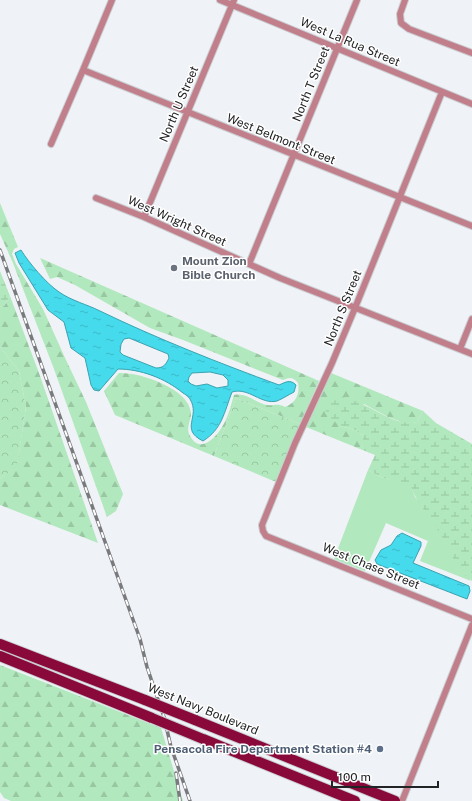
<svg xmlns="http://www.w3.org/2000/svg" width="472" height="801" viewBox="0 0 472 801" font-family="'Public Sans',sans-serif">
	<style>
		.green { fill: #b2e8bd }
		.forest { fill: url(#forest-firs) }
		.wetland { fill: url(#wetland-marsh) }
		.park { fill: url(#park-crowns) }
		.water { fill: url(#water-ripples); stroke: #3aa3b0; fill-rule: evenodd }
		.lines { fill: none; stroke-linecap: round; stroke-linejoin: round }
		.street-casing { stroke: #cacdd0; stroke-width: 8 }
		.primary-casing { stroke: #cacdd0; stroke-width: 12 }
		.street { stroke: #c17f8b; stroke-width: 6 }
		.primary { stroke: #890a3a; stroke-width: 10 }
		.rail-casing { stroke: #797a7d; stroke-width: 3.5 }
		.rail { stroke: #fff; stroke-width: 2; stroke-dasharray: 6; stroke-linecap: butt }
		.primary-bridge-casing { stroke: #cacdd0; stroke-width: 12; stroke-linecap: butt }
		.primary-bridge { stroke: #890a3a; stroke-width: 10 }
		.worship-dot { fill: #6b7280; stroke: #fff; stroke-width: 1.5 }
		.service-dot { fill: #5c6f8a; stroke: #fff; stroke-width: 1.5 }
		.labels { text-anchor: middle; stroke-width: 3; stroke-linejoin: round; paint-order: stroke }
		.street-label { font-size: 12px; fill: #222325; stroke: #fff }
		.worship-label { font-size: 12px; font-weight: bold; fill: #5b616d; stroke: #fff; text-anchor: start }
		.service-label { font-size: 12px; font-weight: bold; fill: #4e5e75; stroke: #fff; text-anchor: end }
	</style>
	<defs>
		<pattern id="forest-firs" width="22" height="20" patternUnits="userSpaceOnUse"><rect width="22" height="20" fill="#b2e8bd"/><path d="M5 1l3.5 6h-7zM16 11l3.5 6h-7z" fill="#99c7a2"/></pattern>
		<pattern id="wetland-marsh" width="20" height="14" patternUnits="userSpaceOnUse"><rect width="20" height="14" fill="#b2e8bd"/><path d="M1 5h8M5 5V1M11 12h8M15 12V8" fill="none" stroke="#99c7a2"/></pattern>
		<pattern id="park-crowns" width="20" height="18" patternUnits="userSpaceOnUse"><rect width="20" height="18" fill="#b2e8bd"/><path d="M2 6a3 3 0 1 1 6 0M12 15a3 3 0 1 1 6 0" fill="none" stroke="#99c7a2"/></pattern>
		<pattern id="water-ripples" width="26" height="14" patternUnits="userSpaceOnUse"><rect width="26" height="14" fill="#45daec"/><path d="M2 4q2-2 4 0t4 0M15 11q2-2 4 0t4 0" fill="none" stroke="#3cbbca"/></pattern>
	</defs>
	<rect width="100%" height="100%" fill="#eff2f6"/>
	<!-- green -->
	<path class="green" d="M 368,470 L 381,477 L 411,486 L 415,497 L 423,506 L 440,532 L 457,564 L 471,581 L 420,561 L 428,541 L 386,523 L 365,571 L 334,559 Z"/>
	<!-- forest -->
	<path class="forest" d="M 0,203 L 18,247 L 14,249 L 12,254 L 16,264 L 43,309 L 66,360 L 86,402 L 123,494 L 116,511 L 107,517 L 54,369 L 13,263 L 0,234 Z
		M 40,258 L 319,381 L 300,424 L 236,398 L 214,456 L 115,415 L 104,391 L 119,373 C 139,372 189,388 191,413 C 191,423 184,429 192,439 C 202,453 217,436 222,427 C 228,418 231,405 234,395 C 246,392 256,403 267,405 C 275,406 277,403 285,407 C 296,403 300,394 298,383 C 293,377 290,377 283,380 L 183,340 L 150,328 L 75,285 L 57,277 L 50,279 Z
		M 10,296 L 39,373 L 98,543 L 0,505 L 0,479 L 17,465 L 26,407 L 19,371 L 0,347 L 0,307 L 4,306 Z
		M 331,373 L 423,411 L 417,422 L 407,424 L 388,417 L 364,404 L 340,426 L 355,430 L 363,436 L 363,444 L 360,449 L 306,427 Z
		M 0,665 L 161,728 L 183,801 L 11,801 L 4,798 L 0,792 Z"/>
	<!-- wetland -->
	<path class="wetland" d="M 0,271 L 10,296 L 4,306 L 0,307 Z
		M 343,397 C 350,400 358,401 364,405 C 382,413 397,426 417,422 L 423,411 L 436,423 L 472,444 L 472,581 C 456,570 449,548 439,532 C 430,517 417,503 411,487 L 381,477 L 368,470 L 375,455 L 360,449 L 363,444 L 363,436 L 355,430 L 340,426 L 325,413 L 329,403 Z"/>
	<!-- park -->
	<path class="park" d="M 0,347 L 19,371 L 26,407 L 17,466 L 0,479 Z
		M 236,398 L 300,424 L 276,482 L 214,456 Z"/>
	<!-- water -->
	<path class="water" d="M 21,250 C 29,263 46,283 59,292 C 72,301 86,304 100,311 C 158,339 219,363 279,385 C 286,382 290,379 296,385 L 294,392 C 288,395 282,399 277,401 C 261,405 249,387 232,392 C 224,413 222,429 203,441 C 179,429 201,417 190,399 C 189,397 185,394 183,393 C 165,378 140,369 118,369 L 99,391 L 94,390 L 91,385 L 85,358 L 71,348 L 64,322 L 48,310 L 19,263 L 15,253 ZM 129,338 L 168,354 L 169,358 C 166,364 164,368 156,368 L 123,355 L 120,352 L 121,344 L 124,339 ZM 210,372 L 223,375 L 228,380 L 228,386 L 217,388 L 207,384 L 196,386 L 191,384 L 188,381 L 189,377 L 192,373 Z
		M 402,533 L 421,542 L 421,546 L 413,563 L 469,586 L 470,591 L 467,599 L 377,564 L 375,560 L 381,550 L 391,545 L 397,536 Z"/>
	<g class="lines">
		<!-- street casing -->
		<g class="street-casing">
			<path id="street" d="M 220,0 L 472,104
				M 405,0 L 400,14 L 401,23 L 409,29 L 472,53
				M 83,70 L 472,226
				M 442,92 L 355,308 L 332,363 L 295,443 L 262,525 L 263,531 L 266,536 L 472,619
				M 51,144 L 83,70 L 112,0
				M 96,198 L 144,217 L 280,278 L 472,354
				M 144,217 L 234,0
				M 249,264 L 357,0
				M 460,349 L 472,319
				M 402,801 L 472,625"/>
		</g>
		<!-- primary casing -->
		<g class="primary-casing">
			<path id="primary" d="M 0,644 L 145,700
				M 0,656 L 152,718
				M 195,720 L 395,801
				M 203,739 L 355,801"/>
		</g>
		<!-- street -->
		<use href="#street" class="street"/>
		<!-- primary -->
		<use href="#primary" class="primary"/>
		<!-- rail casing -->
		<g class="rail-casing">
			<path id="rail" d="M 0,250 L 140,639 L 147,667 L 164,717 L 171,747 L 190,801
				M 176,773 L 180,801"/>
		</g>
		<!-- rail -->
		<use href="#rail" class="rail"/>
		<!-- primary-bridge casing -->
		<g class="primary-bridge-casing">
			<path id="primary-bridge" d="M 145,700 L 195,720
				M 152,718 L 203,739"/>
		</g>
		<!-- primary-bridge -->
		<use href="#primary-bridge" class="primary-bridge"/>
	</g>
	<!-- markers -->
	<circle class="worship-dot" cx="174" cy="268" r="4"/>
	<circle class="service-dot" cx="380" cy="749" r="4"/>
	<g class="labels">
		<!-- street labels -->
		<g class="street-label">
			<text transform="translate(350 42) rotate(23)" y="4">West La Rua Street</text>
			<text transform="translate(311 84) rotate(-68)" y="4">North T Street</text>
			<text transform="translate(179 104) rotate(-67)" y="4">North U Street</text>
			<text transform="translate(281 139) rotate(22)" y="4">West Belmont Street</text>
			<text transform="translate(177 221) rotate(24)" y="4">West Wright Street</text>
			<text transform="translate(343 308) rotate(-68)" y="4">North S Street</text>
			<text transform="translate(371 566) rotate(22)" y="4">West Chase Street</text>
			<text transform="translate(203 709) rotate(22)" y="4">West Navy Boulevard</text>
		</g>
		<!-- worship labels -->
		<g class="worship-label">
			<text x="182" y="265">Mount Zion<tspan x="182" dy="14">Bible Church</tspan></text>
		</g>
		<!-- service labels -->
		<g class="service-label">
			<text x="372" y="753">Pensacola Fire Department Station #4</text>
		</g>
	</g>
	<!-- scale -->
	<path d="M332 781v6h106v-6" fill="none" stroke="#222325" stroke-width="2"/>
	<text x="338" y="781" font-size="12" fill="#222325" stroke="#ffffff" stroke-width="3" paint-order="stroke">100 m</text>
</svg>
